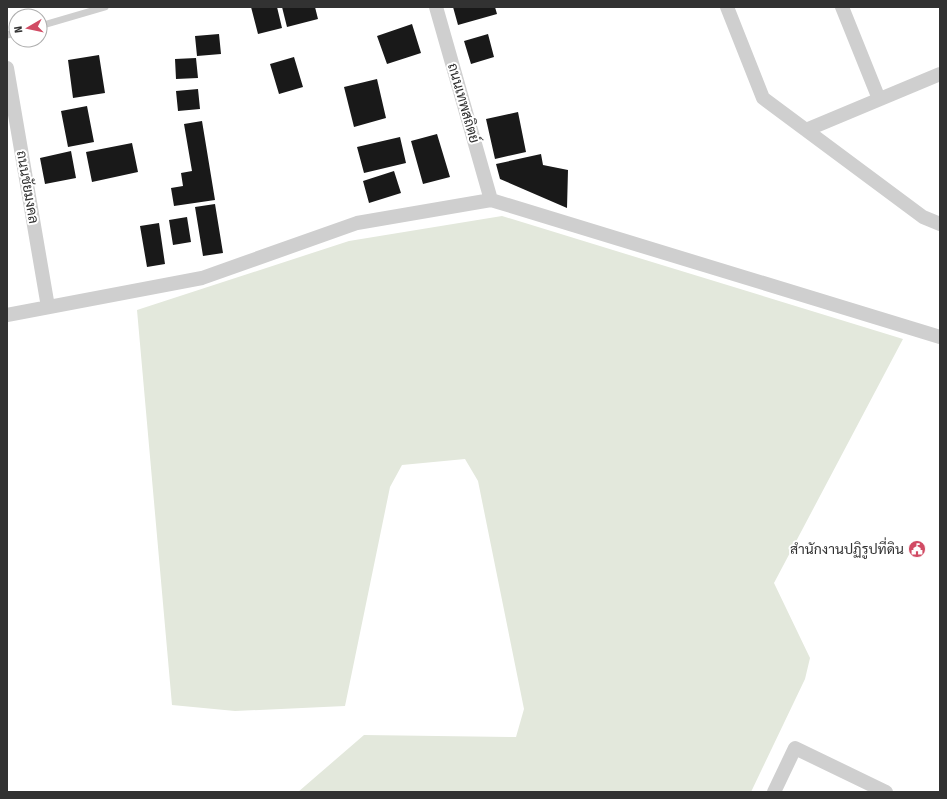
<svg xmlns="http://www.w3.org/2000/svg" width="947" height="799" viewBox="0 0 947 799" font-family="'Fira Sans Condensed',Sarabun,sans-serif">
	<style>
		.green { fill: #e3e8dc }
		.building { fill: #191919 }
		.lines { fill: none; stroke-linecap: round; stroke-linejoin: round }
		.lane { stroke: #cfcfcf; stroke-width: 7 }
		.street { stroke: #cfcfcf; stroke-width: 14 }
		.labels { text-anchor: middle; stroke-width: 4; stroke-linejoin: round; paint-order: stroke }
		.street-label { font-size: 14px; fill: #323232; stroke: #fff }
		.poi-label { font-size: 14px; fill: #323232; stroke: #fff; text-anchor: end }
	</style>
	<rect width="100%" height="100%" fill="#fff"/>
	<!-- green -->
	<path class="green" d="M 502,216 L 903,339 L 774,583 L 810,658 L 805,679 L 751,792 L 298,792 L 364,735 L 516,737 L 524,709 L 478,481 L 465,459 L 402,465 L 390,487 L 345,706 L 235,711 L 172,705 L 137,310 L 349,241 Z"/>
	<!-- building -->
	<path class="building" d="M 251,7 L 277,7 L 282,28 L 258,34 Z
		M 282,7 L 315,7 L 318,19 L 287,27 Z
		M 453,7 L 495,7 L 497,14 L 458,25 Z
		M 412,24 L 421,53 L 387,64 L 377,36 Z
		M 219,34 L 221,54 L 197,56 L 195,36 Z
		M 488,34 L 494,57 L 471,64 L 464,41 Z
		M 99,55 L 105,93 L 73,98 L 68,60 Z
		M 294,57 L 303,87 L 279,94 L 270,64 Z
		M 196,58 L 198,78 L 176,79 L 175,59 Z
		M 377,79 L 386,118 L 354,127 L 344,87 Z
		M 198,89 L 200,109 L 178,111 L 176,91 Z
		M 87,106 L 94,142 L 68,147 L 61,111 Z
		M 518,112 L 526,152 L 495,159 L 486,119 Z
		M 202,121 L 215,200 L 174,206 L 171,188 L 183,186 L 181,173 L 192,171 L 184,124 Z
		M 437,134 L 450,177 L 423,184 L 411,141 Z
		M 400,137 L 406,163 L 364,173 L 357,147 Z
		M 132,143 L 138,172 L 92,182 L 86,152 Z
		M 71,151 L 76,178 L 45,184 L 40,158 Z
		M 541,154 L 543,165 L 568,170 L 567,208 L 500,179 L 496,164 Z
		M 394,171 L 401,193 L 369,203 L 363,181 Z
		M 215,204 L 223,253 L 203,256 L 195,207 Z
		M 187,217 L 191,242 L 173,245 L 169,220 Z
		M 159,223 L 165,264 L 147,267 L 140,226 Z"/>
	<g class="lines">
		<!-- lane -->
		<path class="lane" d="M 40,26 L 105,7
			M 7,35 L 16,33"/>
		<!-- street -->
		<path class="street" d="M 436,7 L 491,200
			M 727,7 L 763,98 L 923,217 L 940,224
			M 842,7 L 879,99
			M 7,68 L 48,307
			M 806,130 L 940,74
			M 7,315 L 202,278 L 357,223 L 491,200 L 940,337
			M 774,792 L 795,748 L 886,792"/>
	</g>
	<!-- icons -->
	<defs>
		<g id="civic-disc" transform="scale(0.9)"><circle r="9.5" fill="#d14b64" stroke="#fff"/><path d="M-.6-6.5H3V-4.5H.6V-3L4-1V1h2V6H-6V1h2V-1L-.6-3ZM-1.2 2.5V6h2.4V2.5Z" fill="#fff"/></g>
	</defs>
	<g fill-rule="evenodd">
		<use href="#civic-disc" x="917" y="549"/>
	</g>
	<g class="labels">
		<!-- street labels -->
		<g class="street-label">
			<text transform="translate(464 103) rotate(74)" y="5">ถนนเทพสถิตย์</text>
			<text transform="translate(28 187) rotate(80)" y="5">ถนนชัยมงคล</text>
		</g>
		<!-- poi labels -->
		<g class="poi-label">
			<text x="904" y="554">สำนักงานปฏิรูปที่ดิน</text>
		</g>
	</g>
	<!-- border -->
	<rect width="947" height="799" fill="none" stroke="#323232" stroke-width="16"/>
	<!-- north arrow -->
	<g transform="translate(28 28) rotate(261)"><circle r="19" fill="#ffffff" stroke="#adadad"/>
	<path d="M0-3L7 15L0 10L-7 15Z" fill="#d14b64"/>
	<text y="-6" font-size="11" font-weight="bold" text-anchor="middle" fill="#323232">N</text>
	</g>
</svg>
